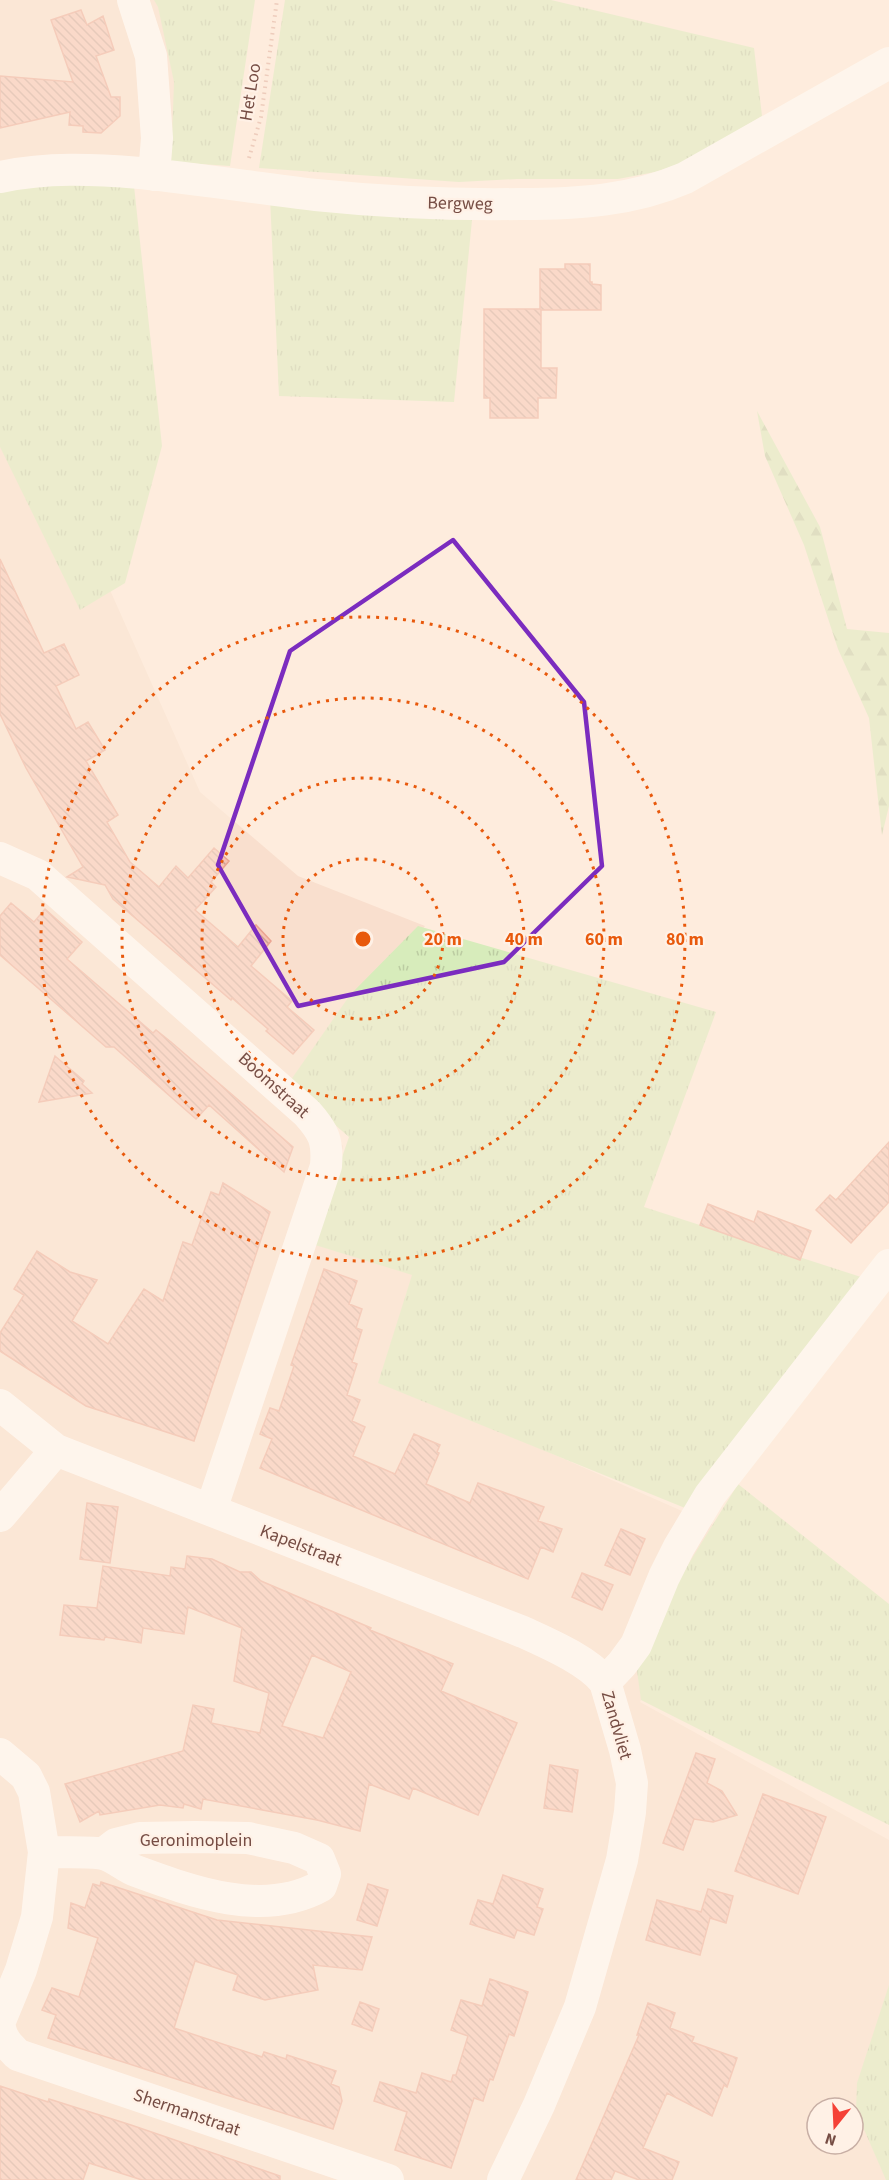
<svg xmlns="http://www.w3.org/2000/svg" width="889" height="2180" viewBox="0 0 889 2180" font-family="'Source Sans 3',sans-serif">
	<style>
		.residential { fill: #f9dfce; fill-rule: evenodd }
		.grass { fill: url(#grass-tufts) }
		.forest { fill: url(#forest-firs) }
		.building { fill: url(#building-back-hatch); stroke: #eaa491; stroke-width: 1.5; fill-rule: evenodd }
		.lines { fill: none; stroke-linecap: round; stroke-linejoin: round }
		.path { stroke: #dba596; stroke-width: 4; stroke-dasharray: 1.5 4.5; stroke-linecap: butt }
		.street { stroke: #fff; stroke-width: 32 }
		.marked { fill: none; stroke: #7b2cbf; stroke-width: 4.5; stroke-linejoin: round }
		.ring { fill: none; stroke: #e8590c; stroke-width: 3; stroke-dasharray: 3 6 }
		.labels { text-anchor: middle; stroke-width: 4.5; stroke-linejoin: round; paint-order: stroke }
		.street-label { font-size: 18px; fill: #764d44; stroke: #fff1e6 }
		.centre { fill: #e8590c; stroke: #fff1e6; stroke-width: 3 }
		.ring-label { font-size: 18px; text-anchor: middle; font-weight: bold; fill: #e8590c; stroke: #fff1e6; stroke-width: 4.5; stroke-linejoin: round; paint-order: stroke }
	</style>
	<defs>
		<pattern id="grass-tufts" width="24" height="20" patternUnits="userSpaceOnUse" patternTransform="scale(1.5)"><rect width="24" height="20" fill="#d7ecbb"/><path d="M3 7l-1-3M5 7V3M7 7l1-3M15 17l-1-3M17 17v-4M19 17l1-3" fill="none" stroke="#bccca2"/></pattern>
		<pattern id="forest-firs" width="22" height="20" patternUnits="userSpaceOnUse" patternTransform="scale(1.5)"><rect width="22" height="20" fill="#d7ecbb"/><path d="M5 1l3.5 6h-7zM16 11l3.5 6h-7z" fill="#bccca2"/></pattern>
		<pattern id="building-back-hatch" width="6" height="6" patternUnits="userSpaceOnUse" patternTransform="scale(1.5)"><rect width="6" height="6" fill="#f6c2b2"/><path d="M-1 5l2 2M0 0l6 6M5-1l2 2" fill="none" stroke="#cca092"/></pattern>
	</defs>
	<rect width="100%" height="100%" fill="#feecdd"/>
	<!-- residential -->
	<path class="residential" d="M 0,0 L 239,0 L 213,161 L 0,182 Z
		M 0,394 L 89,543 L 200,792 L 298,876 L 425,926 L 297,1082 L 343,1146 L 322,1240 L 421,1277 L 385,1380 L 716,1526 L 640,1702 L 889,1840 L 889,2180 L 0,2180 ZM 817,2108 L 853,2108 L 853,2144 L 817,2144 Z"/>
	<!-- grass -->
	<path class="grass" d="M 154,0 L 255,0 L 230,166 L 171,162 L 174,82 L 158,7 Z
		M 285,0 L 551,0 L 754,48 L 762,116 L 682,163 L 655,172 L 618,179 L 517,179 L 459,182 L 259,168 Z
		M 0,182 L 134,186 L 162,446 L 125,583 L 80,610 L 0,447 Z
		M 270,197 L 473,210 L 454,402 L 279,396 Z
		M 418,926 L 716,1012 L 644,1207 L 861,1277 L 690,1510 L 378,1383 L 412,1275 L 312,1244 L 349,1137 L 288,1084 L 350,995 Z
		M 738,1484 L 889,1604 L 889,1825 L 641,1700 L 637,1671 L 663,1605 Z
		M 889,1985 L 889,2180 L 886,2180 L 856,2111 L 857,2083 Z"/>
	<!-- forest -->
	<path class="forest" d="M 757,411 L 820,527 L 847,629 L 889,633 L 889,806 L 882,835 L 869,718 L 838,649 L 804,545 L 765,456 Z"/>
	<!-- building -->
	<path class="building" d="M 81,10 L 87,25 L 103,16 L 114,50 L 96,56 L 111,97 L 120,97 L 120,116 L 101,133 L 83,132 L 83,126 L 69,125 L 70,112 L 0,128 L 0,76 L 73,82 L 51,20 Z
		M 565,264 L 590,264 L 590,282 L 592,282 L 592,284 L 601,285 L 601,310 L 541,310 L 541,368 L 557,368 L 556,398 L 538,398 L 538,418 L 490,418 L 490,398 L 484,398 L 484,309 L 540,309 L 540,269 L 565,269 Z
		M 0,559 L 44,653 L 64,644 L 79,675 L 56,686 L 76,729 L 88,722 L 105,750 L 86,761 L 118,815 L 107,822 L 130,862 L 159,887 L 176,866 L 188,878 L 214,848 L 229,861 L 211,882 L 216,887 L 195,910 L 238,947 L 256,925 L 271,941 L 251,966 L 292,1001 L 287,1007 L 314,1030 L 293,1054 L 266,1031 L 268,1029 L 232,998 L 231,1000 L 113,899 L 105,885 L 67,877 L 83,867 L 26,768 L 0,714 Z
		M 11,903 L 34,922 L 45,909 L 82,942 L 67,959 L 153,1033 L 156,1030 L 171,1042 L 293,1147 L 284,1172 L 209,1105 L 196,1119 L 114,1047 L 106,1047 L 0,955 L 0,916 Z
		M 55,1056 L 84,1081 L 82,1084 L 92,1093 L 39,1102 Z
		M 889,1142 L 889,1202 L 851,1243 L 816,1210 L 830,1195 L 836,1200 Z
		M 223,1183 L 270,1212 L 194,1441 L 86,1406 L 0,1351 L 0,1333 L 24,1295 L 14,1289 L 37,1251 L 70,1272 L 97,1280 L 72,1321 L 108,1344 L 144,1289 L 163,1301 L 183,1242 L 192,1245 L 211,1192 L 219,1195 Z
		M 708,1204 L 754,1222 L 758,1211 L 811,1231 L 800,1260 L 700,1225 Z
		M 324,1269 L 357,1281 L 349,1304 L 362,1309 L 356,1328 L 362,1330 L 352,1362 L 357,1364 L 347,1395 L 360,1400 L 352,1421 L 365,1427 L 353,1456 L 395,1474 L 414,1434 L 440,1445 L 437,1452 L 439,1453 L 426,1484 L 470,1503 L 478,1483 L 544,1507 L 538,1521 L 562,1529 L 553,1552 L 541,1547 L 528,1579 L 260,1468 L 272,1439 L 260,1434 L 270,1408 L 279,1411 L 294,1366 L 291,1365 Z
		M 87,1503 L 118,1507 L 110,1563 L 80,1559 Z
		M 621,1529 L 645,1539 L 630,1575 L 605,1565 Z
		M 187,1556 L 212,1559 L 240,1572 L 251,1572 L 261,1581 L 371,1628 L 370,1630 L 453,1664 L 441,1691 L 517,1723 L 478,1815 L 413,1788 L 409,1799 L 369,1784 L 360,1831 L 317,1820 L 203,1799 L 201,1809 L 184,1804 L 183,1808 L 160,1805 L 100,1815 L 99,1811 L 80,1822 L 65,1784 L 183,1751 L 193,1705 L 214,1709 L 211,1723 L 260,1733 L 269,1693 L 234,1681 L 242,1628 L 188,1607 L 184,1634 L 143,1628 L 141,1643 L 105,1637 L 104,1640 L 60,1635 L 64,1605 L 97,1608 L 103,1566 L 170,1576 L 171,1567 L 185,1569 ZM 312,1655 L 351,1672 L 323,1738 L 282,1726 Z
		M 582,1573 L 613,1585 L 602,1610 L 572,1597 Z
		M 696,1753 L 715,1759 L 707,1783 L 722,1791 L 737,1815 L 713,1822 L 694,1819 L 683,1850 L 663,1843 Z
		M 550,1765 L 578,1770 L 572,1812 L 544,1808 Z
		M 763,1794 L 826,1817 L 798,1894 L 735,1871 Z
		M 503,1875 L 543,1889 L 537,1907 L 543,1909 L 534,1935 L 517,1930 L 514,1938 L 470,1924 L 478,1900 L 493,1904 Z
		M 101,1882 L 217,1920 L 372,1937 L 362,1970 L 313,1965 L 318,1990 L 265,2000 L 233,1990 L 238,1975 L 195,1961 L 174,2028 L 262,2057 L 264,2052 L 286,2059 L 287,2055 L 336,2071 L 331,2084 L 339,2087 L 342,2101 L 333,2129 L 48,2038 L 56,2015 L 42,2010 L 52,1988 L 79,1997 L 98,1938 L 68,1928 L 71,1903 L 85,1908 L 93,1884 L 100,1886 Z
		M 368,1884 L 388,1890 L 377,1926 L 357,1920 Z
		M 708,1889 L 733,1896 L 726,1923 L 710,1918 L 700,1955 L 646,1940 L 657,1900 L 701,1912 Z
		M 490,1979 L 528,1992 L 514,2036 L 509,2034 L 493,2080 L 490,2079 L 483,2101 L 474,2098 L 451,2168 L 395,2150 L 407,2112 L 374,2101 L 380,2082 L 416,2093 L 422,2073 L 451,2082 L 453,2075 L 456,2075 L 468,2036 L 451,2030 L 461,2000 L 482,2006 Z
		M 360,2002 L 379,2009 L 372,2031 L 352,2024 Z
		M 648,2003 L 675,2013 L 670,2028 L 694,2037 L 692,2042 L 737,2058 L 727,2087 L 724,2085 L 712,2116 L 667,2093 L 643,2148 L 679,2162 L 672,2180 L 639,2180 L 615,2171 L 611,2180 L 576,2180 L 639,2035 L 637,2035 Z
		M 0,2086 L 48,2102 L 49,2099 L 131,2125 L 280,2176 L 280,2180 L 142,2180 L 89,2163 L 83,2180 L 0,2180 Z"/>
	<g class="lines">
		<!-- path -->
		<path class="path" d="M 249,158 L 261,117 L 277,0"/>
		<!-- street -->
		<path class="street" d="M 133,0 L 151,56 L 157,138 L 154,175
			M 0,177 C 47,167 93,169 140,173 C 199,179 257,188 316,195 C 384,202 452,205 520,204 C 577,204 632,201 685,178 L 889,63
			M 0,858 L 38,875 L 307,1113 C 324,1132 328,1141 326,1166 L 211,1510
			M 0,1405 L 56,1450 L 523,1632 C 549,1644 587,1660 605,1682 L 625,1750 L 632,1783 L 630,1812 L 622,1860 L 580,2007 L 539,2105 L 503,2180
			M 0,1516 L 56,1450
			M 605,1682 L 622,1664 L 636,1645 L 664,1577 L 679,1547 L 710,1495 L 889,1265
			M 0,1754 L 26,1776 L 34,1792 L 44,1852 L 37,1917 L 21,1970 L 0,2021
			M 44,1852 C 59,1853 91,1851 103,1854 C 115,1857 125,1867 136,1871 C 193,1892 264,1918 321,1886 L 325,1874 L 319,1859 L 294,1848 L 248,1838 L 196,1837 L 140,1838 L 116,1844 L 103,1854
			M 0,2028 C 2,2040 10,2047 18,2055 L 388,2180"/>
	</g>
	<!-- marked area -->
	<path d="M0 0H889V2180H0ZM 453,540 L 584,702 L 602,866 L 504,962 L 298,1006 L 218,865 L 290,651 Z" fill="#feecdd" fill-opacity=".55" fill-rule="evenodd"/>
	<path class="marked" d="M 453,540 L 584,702 L 602,866 L 504,962 L 298,1006 L 218,865 L 290,651 Z"/>
	<!-- distance rings -->
	<g class="ring">
		<circle cx="363" cy="939" r="80"/>
		<circle cx="363" cy="939" r="161"/>
		<circle cx="363" cy="939" r="241"/>
		<circle cx="363" cy="939" r="322"/>
	</g>
	<g class="labels">
		<!-- street labels -->
		<g class="street-label">
			<text transform="translate(250 92) rotate(-81)" y="6">Het Loo</text>
			<text transform="translate(460 203) rotate(1)" y="6">Bergweg</text>
			<text transform="translate(274 1085) rotate(42)" y="6">Boomstraat</text>
			<text transform="translate(301 1545) rotate(21)" y="6">Kapelstraat</text>
			<text transform="translate(617 1725) rotate(74)" y="6">Zandvliet</text>
			<text x="196" y="1846">Geronimoplein</text>
			<text transform="translate(187 2112) rotate(19)" y="6">Shermanstraat</text>
		</g>
	</g>
	<circle cx="363" cy="939" r="9" class="centre"/>
	<g class="ring-label">
		<text x="443" y="945">20 m</text>
		<text x="524" y="945">40 m</text>
		<text x="604" y="945">60 m</text>
		<text x="685" y="945">80 m</text>
	</g>
	<!-- north arrow -->
	<g transform="translate(835 2126) rotate(198)"><circle r="28" fill="#fff1e6" stroke="#c8afa5" stroke-width="1.5"/>
	<path d="M0-4.5L10 22L0 15L-10 22Z" fill="#f54136"/>
	<text y="-9" font-size="16" font-weight="bold" text-anchor="middle" fill="#764d44">N</text>
	</g>
</svg>
